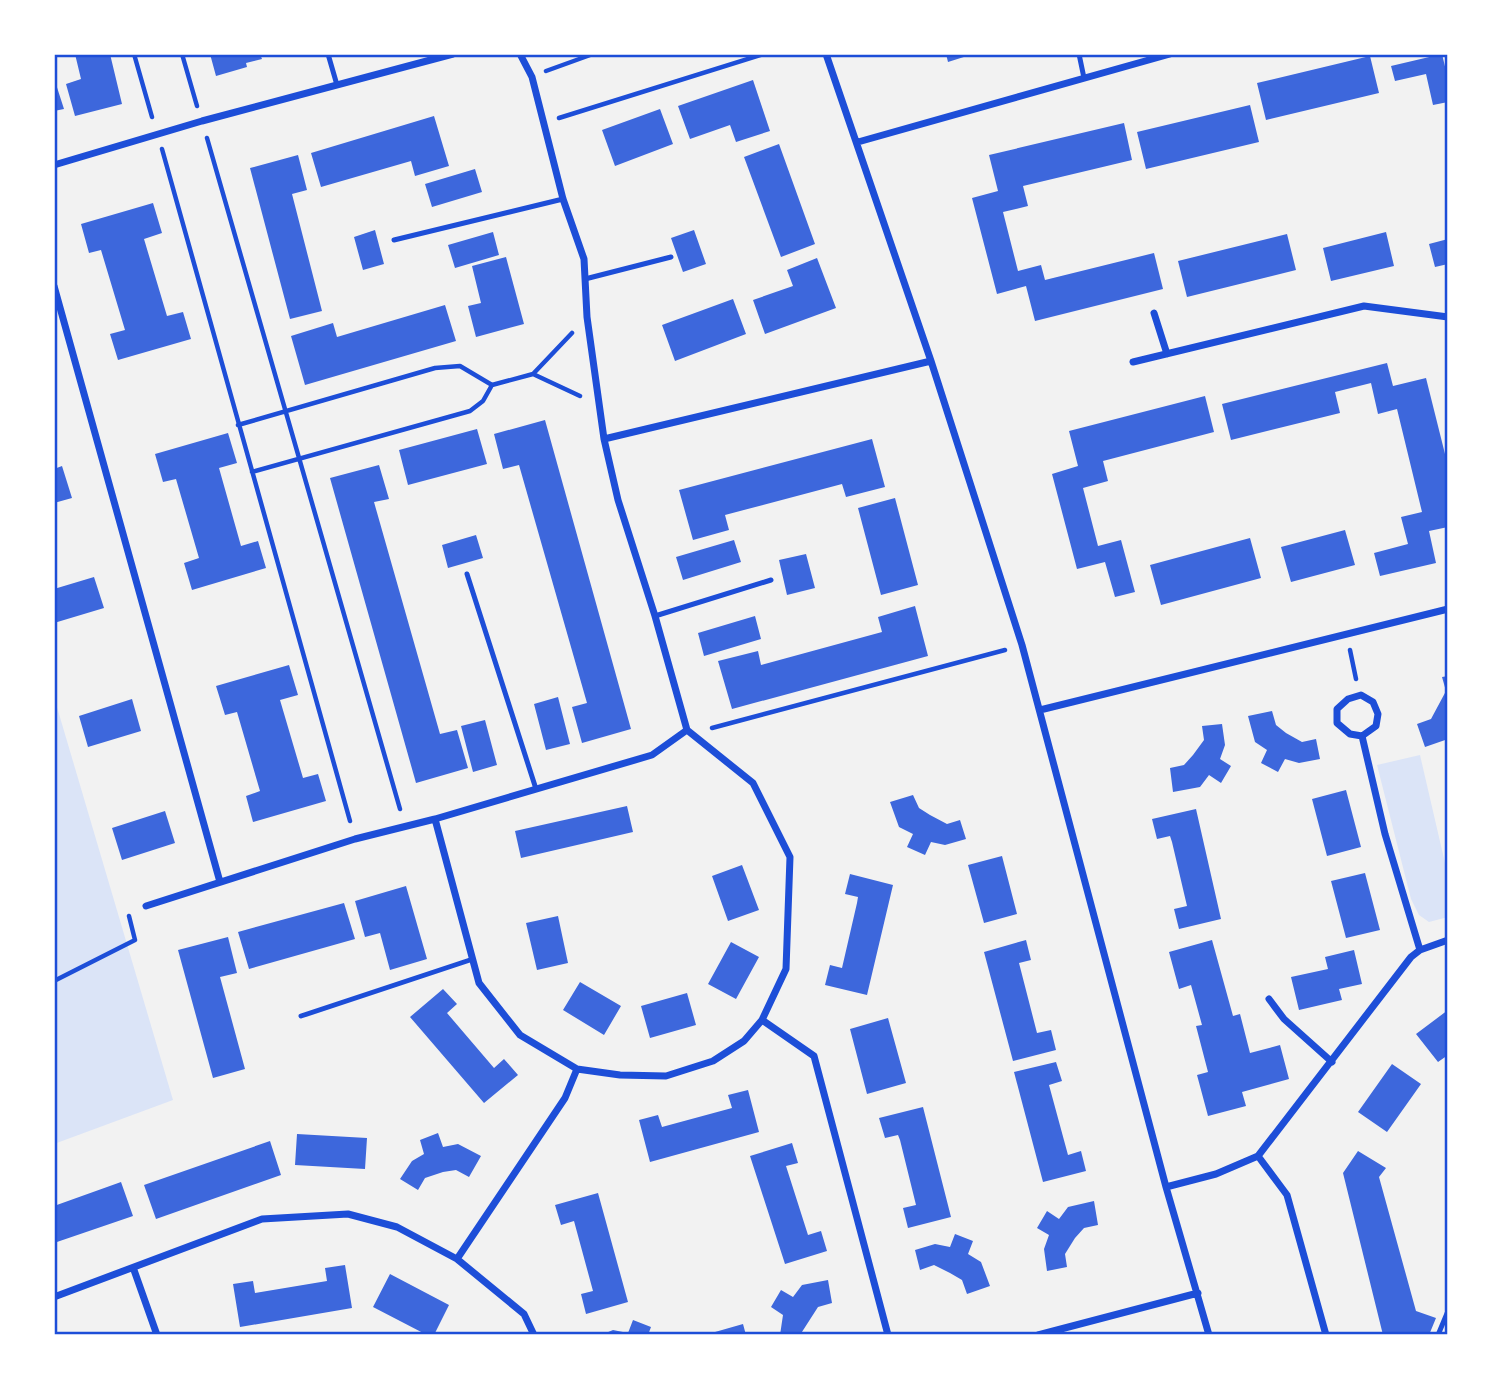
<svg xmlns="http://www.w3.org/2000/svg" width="1502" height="1389" viewBox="0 0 1502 1389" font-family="Manrope,sans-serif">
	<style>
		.green { fill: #dbe4f7 }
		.building { fill: #3d67dc }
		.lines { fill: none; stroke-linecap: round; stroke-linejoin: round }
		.path { stroke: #1d4ed8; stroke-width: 4.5 }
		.service { stroke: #1d4ed8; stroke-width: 5 }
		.minor { stroke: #1d4ed8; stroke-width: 7 }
		.neatline { fill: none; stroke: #1d4ed8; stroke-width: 2.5 }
	</style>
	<rect width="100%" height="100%" fill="#f2f2f2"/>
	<!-- green -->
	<path class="green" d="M 54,697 L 173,1100 L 54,1144 Z
		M 1420,755 L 1448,876 L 1448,917 L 1429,922 L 1419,915 L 1411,899 L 1377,765 Z"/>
	<!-- building -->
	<path class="building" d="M 75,54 L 110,54 L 122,104 L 75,116 L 66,84 L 81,79 Z
		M 210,54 L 260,54 L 262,59 L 246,63 L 247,67 L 216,76 Z
		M 946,54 L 967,54 L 967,56 L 948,62 Z
		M 1442,54 L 1448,79 L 1448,102 L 1433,105 L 1426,74 L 1395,81 L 1391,66 Z
		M 1370,56 L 1379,93 L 1266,120 L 1257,83 Z
		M 54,78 L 64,109 L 54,111 Z
		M 753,80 L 770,131 L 736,142 L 730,125 L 690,139 L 678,106 Z
		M 1250,105 L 1259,142 L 1146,169 L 1137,132 Z
		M 660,109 L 673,144 L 615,166 L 602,130 Z
		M 434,116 L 449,166 L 415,176 L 411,161 L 321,187 L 311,153 Z
		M 1124,123 L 1132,160 L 1023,186 L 1028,206 L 1003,212 L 1018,271 L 1041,265 L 1045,280 L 1154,253 L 1163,289 L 1035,321 L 1026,286 L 997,294 L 972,198 L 998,191 L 989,155 Z
		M 779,144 L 815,244 L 781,257 L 744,157 Z
		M 298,155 L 307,190 L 292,194 L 322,311 L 290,319 L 250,168 Z
		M 475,169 L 482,192 L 432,207 L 425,184 Z
		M 153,203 L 162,233 L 144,239 L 167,316 L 183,312 L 191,339 L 118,360 L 110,334 L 125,330 L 101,250 L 89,253 L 81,224 Z
		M 375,230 L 384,264 L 363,270 L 354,237 Z
		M 694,230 L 706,264 L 683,272 L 671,238 Z
		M 493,232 L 499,255 L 455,268 L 448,245 Z
		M 1386,232 L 1394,266 L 1331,281 L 1323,248 Z
		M 1287,234 L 1296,270 L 1187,297 L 1178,261 Z
		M 1448,239 L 1448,264 L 1435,267 L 1429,244 Z
		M 506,257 L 524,324 L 476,337 L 468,306 L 481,303 L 472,266 Z
		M 817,258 L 836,308 L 765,334 L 753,300 L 793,286 L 787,270 Z
		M 733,299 L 746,334 L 675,361 L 662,325 Z
		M 445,305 L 456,341 L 305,385 L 291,336 L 333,323 L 337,337 Z
		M 1387,363 L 1393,386 L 1426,378 L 1448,466 L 1448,527 L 1429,531 L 1436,563 L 1380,576 L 1374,553 L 1408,544 L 1401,517 L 1422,512 L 1397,409 L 1378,414 L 1371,383 L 1335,392 L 1340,413 L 1231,440 L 1222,404 Z
		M 1205,396 L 1214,432 L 1103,461 L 1108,481 L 1083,488 L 1098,546 L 1121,540 L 1135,592 L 1115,597 L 1105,562 L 1077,569 L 1052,474 L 1078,466 L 1069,431 Z
		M 545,420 L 631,729 L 582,743 L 572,707 L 587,703 L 519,465 L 503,469 L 494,434 Z
		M 477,429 L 487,464 L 408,485 L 399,450 Z
		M 228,433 L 237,463 L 219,468 L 241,546 L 258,541 L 266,568 L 192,590 L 184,563 L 199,558 L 176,479 L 163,482 L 155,454 Z
		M 872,439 L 885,487 L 846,497 L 842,484 L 725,515 L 729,530 L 693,540 L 679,490 Z
		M 379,465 L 389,499 L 374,502 L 440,734 L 457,730 L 468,768 L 416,783 L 330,478 Z
		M 62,466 L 72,498 L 54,503 L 54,469 Z
		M 895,498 L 918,585 L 881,595 L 858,508 Z
		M 1345,530 L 1355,565 L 1291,582 L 1281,547 Z
		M 476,535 L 483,558 L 448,568 L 442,545 Z
		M 1250,538 L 1261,578 L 1161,605 L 1150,565 Z
		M 734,540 L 741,562 L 683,580 L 676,557 Z
		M 806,554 L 815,588 L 787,595 L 779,560 Z
		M 94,577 L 104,608 L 54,623 L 54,589 Z
		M 915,606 L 928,656 L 732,709 L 718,661 L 758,651 L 761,665 L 882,632 L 878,617 Z
		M 755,616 L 761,639 L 704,656 L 698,633 Z
		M 289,665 L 298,695 L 280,700 L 303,778 L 318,774 L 326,801 L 253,822 L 246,796 L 260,791 L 237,712 L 225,715 L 216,686 Z
		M 1448,676 L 1448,739 L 1425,747 L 1417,724 L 1431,719 L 1446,691 L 1442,677 Z
		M 558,697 L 570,744 L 546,750 L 534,704 Z
		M 132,699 L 141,731 L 88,747 L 79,716 Z
		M 1272,711 L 1276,725 L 1286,733 L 1302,742 L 1316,739 L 1320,759 L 1299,763 L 1285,759 L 1278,772 L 1261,763 L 1267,750 L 1255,742 L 1248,716 Z
		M 485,720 L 497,765 L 473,772 L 461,726 Z
		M 1222,724 L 1225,745 L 1220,759 L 1231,766 L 1221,783 L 1209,775 L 1200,787 L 1173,792 L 1170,768 L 1184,765 L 1193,755 L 1204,740 L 1202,726 Z
		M 1346,790 L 1361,847 L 1327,856 L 1312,799 Z
		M 913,795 L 919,808 L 930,815 L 947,824 L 960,820 L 966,839 L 945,845 L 931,842 L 925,855 L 907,847 L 913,834 L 899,827 L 890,802 Z
		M 627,806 L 633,832 L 521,858 L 515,831 Z
		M 1196,809 L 1221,919 L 1179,929 L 1174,909 L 1187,906 L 1172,842 L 1170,836 L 1157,839 L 1152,819 Z
		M 165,811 L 175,843 L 122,860 L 112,828 Z
		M 1002,856 L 1017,914 L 984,923 L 968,865 Z
		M 742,865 L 759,910 L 728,921 L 712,876 Z
		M 1365,873 L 1380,930 L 1346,938 L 1331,881 Z
		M 850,874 L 893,885 L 867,995 L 825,985 L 830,965 L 842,968 L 857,903 L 858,897 L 845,894 Z
		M 406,886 L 427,959 L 390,970 L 380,933 L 365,937 L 355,901 Z
		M 344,903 L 355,939 L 249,969 L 238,932 Z
		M 558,916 L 568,963 L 537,970 L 526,923 Z
		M 228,937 L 237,973 L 220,977 L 245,1069 L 213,1078 L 178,950 Z
		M 1026,940 L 1031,960 L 1019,963 L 1037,1033 L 1051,1030 L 1056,1050 L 1013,1061 L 984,952 Z
		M 1212,940 L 1233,1016 L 1240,1014 L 1250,1053 L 1280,1045 L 1289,1079 L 1242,1092 L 1246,1106 L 1208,1116 L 1197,1075 L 1208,1072 L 1196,1026 L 1202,1025 L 1191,985 L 1179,989 L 1169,952 Z
		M 731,942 L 759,957 L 736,999 L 708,984 Z
		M 1354,950 L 1362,984 L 1339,989 L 1342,1000 L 1299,1010 L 1291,977 L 1328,969 L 1325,957 Z
		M 580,982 L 621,1006 L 604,1035 L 563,1010 Z
		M 443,989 L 457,1004 L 447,1013 L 494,1068 L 504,1059 L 518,1075 L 484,1103 L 410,1017 Z
		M 687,993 L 696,1025 L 650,1038 L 641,1006 Z
		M 1448,1010 L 1448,1055 L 1438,1062 L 1416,1034 Z
		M 888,1018 L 906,1083 L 867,1094 L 850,1029 Z
		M 1056,1062 L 1062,1081 L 1049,1085 L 1068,1155 L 1081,1151 L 1086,1171 L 1043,1182 L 1014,1072 Z
		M 1392,1064 L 1421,1084 L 1387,1132 L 1358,1112 Z
		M 748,1090 L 759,1132 L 650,1162 L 639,1120 L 658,1115 L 662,1127 L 732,1108 L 728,1095 Z
		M 923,1107 L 951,1217 L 908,1228 L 903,1208 L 916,1205 L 900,1140 L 898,1135 L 885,1138 L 879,1118 Z
		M 438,1133 L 443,1147 L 458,1144 L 481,1156 L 469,1177 L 456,1170 L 443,1172 L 425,1178 L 418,1190 L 400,1179 L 412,1161 L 424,1154 L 420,1140 Z
		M 297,1134 L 367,1138 L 365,1169 L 295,1165 Z
		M 270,1141 L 281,1175 L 156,1219 L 144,1185 Z
		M 792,1143 L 798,1163 L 786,1166 L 808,1235 L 821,1231 L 827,1251 L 785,1264 L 750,1156 Z
		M 1358,1151 L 1386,1168 L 1379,1177 L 1416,1311 L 1436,1318 L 1429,1335 L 1383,1335 L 1343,1173 Z
		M 121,1182 L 133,1216 L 54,1243 L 54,1206 Z
		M 598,1193 L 628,1302 L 586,1314 L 581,1294 L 593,1291 L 574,1221 L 561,1225 L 555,1205 Z
		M 1094,1201 L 1098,1225 L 1084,1228 L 1075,1238 L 1065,1254 L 1067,1267 L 1047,1271 L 1044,1249 L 1049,1235 L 1037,1228 L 1047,1211 L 1059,1219 L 1068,1207 Z
		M 955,1234 L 973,1241 L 968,1254 L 981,1262 L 990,1286 L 967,1294 L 962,1280 L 950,1273 L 934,1265 L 920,1270 L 915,1250 L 935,1244 L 950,1247 Z
		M 345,1265 L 352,1308 L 240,1327 L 233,1284 L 253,1281 L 255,1293 L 327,1281 L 325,1268 Z
		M 390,1274 L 449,1305 L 434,1335 L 427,1335 L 373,1307 Z
		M 828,1280 L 832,1303 L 818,1307 L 800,1335 L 780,1335 L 783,1315 L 771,1307 L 781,1290 L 793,1297 L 802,1285 Z
		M 633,1320 L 651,1327 L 648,1335 L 601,1335 L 613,1330 L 628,1333 Z
		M 743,1324 L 746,1335 L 708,1335 L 708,1334 Z"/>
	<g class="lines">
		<!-- path -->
		<path class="path" d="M 134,54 L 152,117
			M 182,54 L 197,106
			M 546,71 L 593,54
			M 559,118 L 764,54
			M 207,138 L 400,809
			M 162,149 L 350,821
			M 533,374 L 580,396
			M 238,425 L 435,368 L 460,366 L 492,385
			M 252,472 L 470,411 L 483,401 L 492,385 L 533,374 L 572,333
			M 1350,650 L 1356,679
			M 712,728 L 1005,650
			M 54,981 L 135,940 L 129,916"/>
		<!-- service -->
		<path class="service" d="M 328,54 L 337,85
			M 1079,54 L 1084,78
			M 394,240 L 563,199
			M 585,279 L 671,257
			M 467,574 L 536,789
			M 655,616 L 771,580
			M 301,1016 L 473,959
			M 1438,1335 L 1448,1311"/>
		<!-- minor -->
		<path class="minor" d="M 520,54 L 532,77 L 563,199 L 584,259 L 587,317 L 604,439 L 618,500 L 655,616 L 687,730
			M 826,54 L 931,361 L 1022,645 L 1166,1187 L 1209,1335
			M 858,142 L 1170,54
			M 54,165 L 202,121 L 453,54
			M 54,286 L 220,882
			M 1154,313 L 1167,354
			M 1133,362 L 1364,306 L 1448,317
			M 604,439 L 931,361
			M 1040,710 L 1448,609
			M 1362,736 L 1376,726 L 1378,714 L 1373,702 L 1361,695 L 1348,699 L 1337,709 L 1337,723 L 1350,734 L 1362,736 L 1385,834 L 1420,950
			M 435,819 L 479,983 L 520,1035 L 577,1069 L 620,1075 L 666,1076 L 713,1061 L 744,1041 L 762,1020 L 786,969 L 790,857 L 753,783 L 687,730
			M 146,906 L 355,839 L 435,819 L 652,755 L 687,730
			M 1269,999 L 1284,1019 L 1332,1062
			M 762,1020 L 814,1056 L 888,1335
			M 1258,1156 L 1287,1195 L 1326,1335
			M 1166,1187 L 1216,1174 L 1258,1156 L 1411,957 L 1420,950 L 1448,940
			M 457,1259 L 565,1098 L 577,1069
			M 134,1270 L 157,1335
			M 54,1297 L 262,1219 L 348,1214 L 397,1227 L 457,1259 L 524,1314 L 534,1335
			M 1038,1335 L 1198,1293"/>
	</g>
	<!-- border -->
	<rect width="1502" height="1389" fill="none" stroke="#ffffff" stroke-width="112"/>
	<rect x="56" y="56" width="1390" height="1277" class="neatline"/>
</svg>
